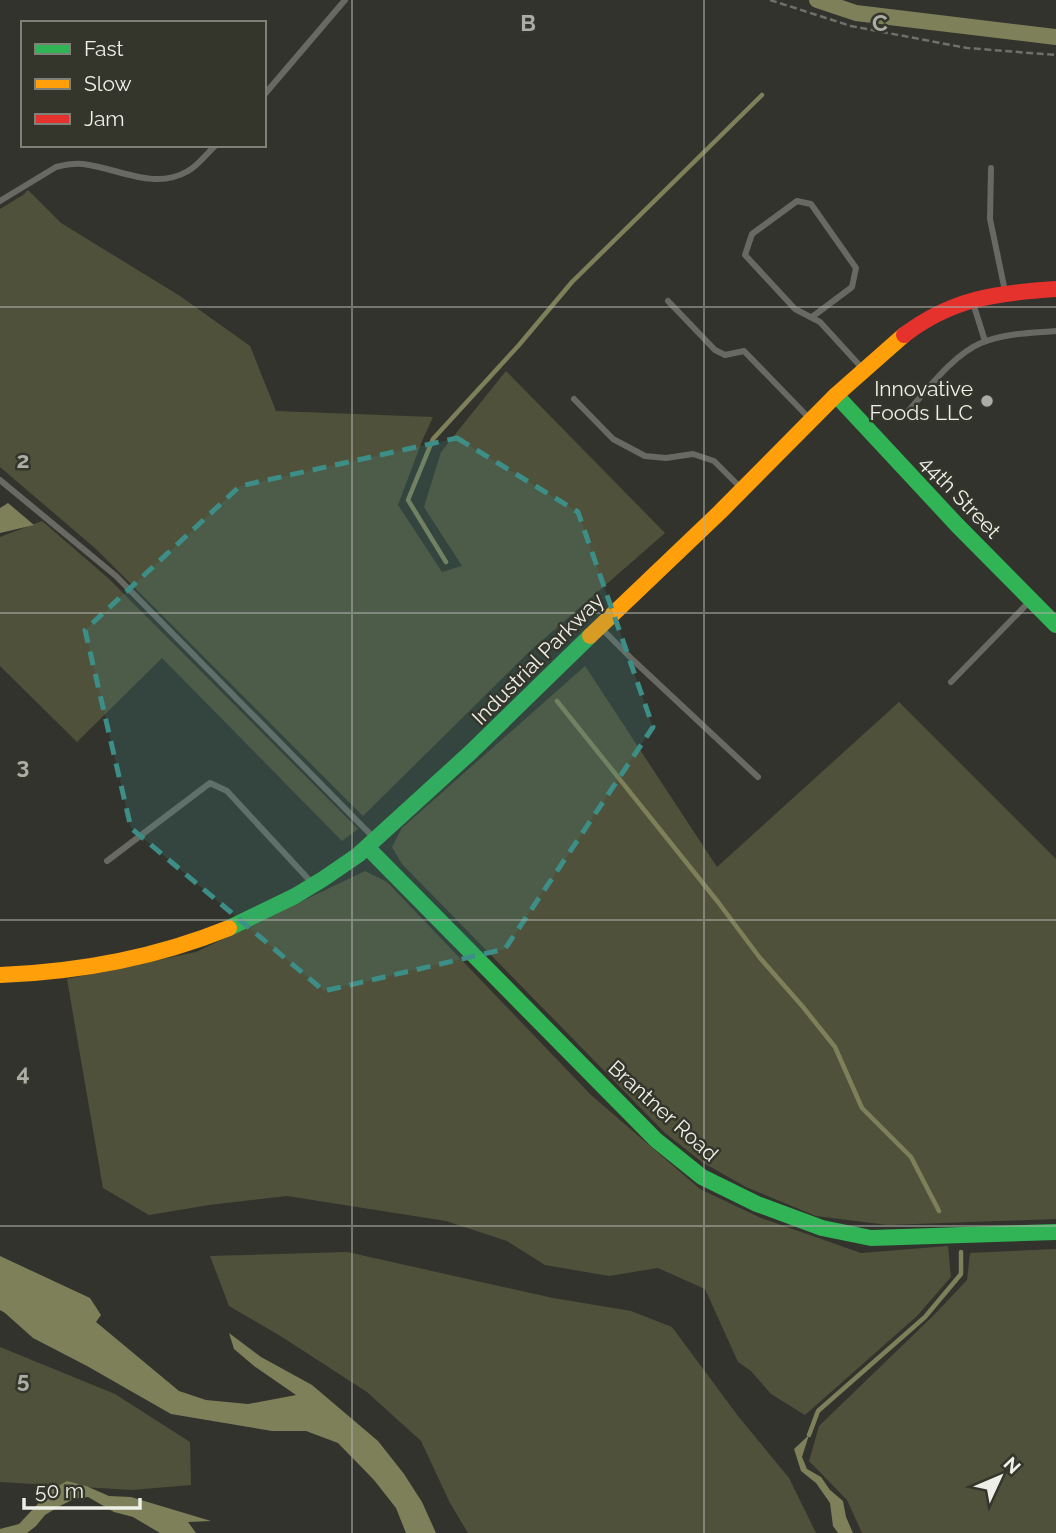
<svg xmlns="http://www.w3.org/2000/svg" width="1056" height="1533" viewBox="0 0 1056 1533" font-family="Raleway,sans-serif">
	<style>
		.green { fill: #50513a }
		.water { fill: #7d8059 }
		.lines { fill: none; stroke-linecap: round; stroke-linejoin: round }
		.stream { stroke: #7d8059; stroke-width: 4.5 }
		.canal { stroke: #7d8059; stroke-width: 16 }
		.path { stroke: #6f6f6b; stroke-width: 2.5; stroke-dasharray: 7 3.5; stroke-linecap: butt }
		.lane { stroke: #686963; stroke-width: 6 }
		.fast { stroke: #30b455; stroke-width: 16 }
		.slow { stroke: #ff9f0a; stroke-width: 16 }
		.jam { stroke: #e5322d; stroke-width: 16 }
		.marked { fill: #3c8e86; fill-opacity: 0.2; stroke: #3c8e86; stroke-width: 5; stroke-dasharray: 14 9; stroke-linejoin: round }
		.grid { fill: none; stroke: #adada7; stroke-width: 2; stroke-opacity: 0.55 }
		.poi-dot { fill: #adada7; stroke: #35362b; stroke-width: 2.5 }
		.labels { text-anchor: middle; stroke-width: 5; stroke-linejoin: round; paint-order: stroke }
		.poi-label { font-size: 21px; fill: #eeefe8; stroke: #35362b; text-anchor: end }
		.street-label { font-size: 21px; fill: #eeefe8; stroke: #35362b }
		.grid-label { font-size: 23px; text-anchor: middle; font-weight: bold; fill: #adada7; stroke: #35362b; stroke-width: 5; stroke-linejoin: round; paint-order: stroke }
	</style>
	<rect width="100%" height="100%" fill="#33332e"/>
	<!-- green -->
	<path class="green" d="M 28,190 L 61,223 L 180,296 L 250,346 L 276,411 L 433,417 L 422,441 L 398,505 L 442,572 L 462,566 L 424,507 L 441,452 L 506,371 L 665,533 L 530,651 L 363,816 L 96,549 L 0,467 L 0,209 L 23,195 Z
		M 42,521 L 108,578 L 358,829 L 342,841 L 162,658 L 77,742 L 0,666 L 0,537 Z
		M 585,666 L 717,867 L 899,702 L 1056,859 L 1056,1219 L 888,1225 L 816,1216 L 746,1187 L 702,1162 L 665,1133 L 402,864 L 392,847 L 402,828 Z
		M 365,871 L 387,882 L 591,1095 L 700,1189 L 761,1218 L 861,1253 L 948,1246 L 951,1277 L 917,1316 L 805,1415 L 771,1394 L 751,1371 L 738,1362 L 705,1289 L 658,1268 L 609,1276 L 545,1265 L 507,1241 L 446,1221 L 287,1196 L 209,1205 L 149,1215 L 103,1188 L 67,979 L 196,952 Z
		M 1056,1249 L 1056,1533 L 862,1533 L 847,1500 L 809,1461 L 819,1426 L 934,1315 L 967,1280 L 970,1253 Z
		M 347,1252 L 553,1298 L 631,1311 L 672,1327 L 738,1416 L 789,1478 L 816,1533 L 468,1533 L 450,1503 L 421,1441 L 367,1392 L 282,1337 L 229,1306 L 210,1256 Z
		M 0,1347 L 115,1394 L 190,1442 L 191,1485 L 132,1490 L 0,1482 Z"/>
	<!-- water -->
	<path class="water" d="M 8,503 L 34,525 L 0,533 L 0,508 Z
		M 0,1256 L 90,1298 L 101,1315 L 96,1322 L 179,1391 L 206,1400 L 248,1404 L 296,1395 L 254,1366 L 234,1349 L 229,1333 L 261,1357 L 312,1385 L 378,1441 L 404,1474 L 422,1502 L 436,1533 L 406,1533 L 396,1508 L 374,1480 L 338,1443 L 306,1431 L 272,1431 L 171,1414 L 87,1366 L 33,1338 L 5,1313 L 0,1310 Z
		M 809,1435 L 802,1457 L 807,1469 L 821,1477 L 830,1490 L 843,1501 L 846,1517 L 853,1533 L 838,1533 L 833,1526 L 830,1503 L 816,1483 L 801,1471 L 794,1449 Z
		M 67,1481 L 86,1486 L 109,1496 L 131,1497 L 211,1521 L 188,1522 L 196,1533 L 160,1533 L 133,1517 L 114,1512 L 88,1497 L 74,1499 L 58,1507 L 45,1515 L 36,1526 L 27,1533 L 0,1533 L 0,1529 L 19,1524 L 51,1490 Z"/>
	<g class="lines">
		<!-- stream -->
		<path class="stream" d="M 446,562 L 408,500 L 433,439 L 519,345 L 572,282 L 762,95
			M 557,701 L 718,902 L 760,958 L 803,1007 L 835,1047 L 862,1108 L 911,1157 L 939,1211
			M 809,1435 L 818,1411 L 925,1317 L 961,1274 L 961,1252"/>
		<!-- canal -->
		<path class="canal" d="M 817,0 L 856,13 L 1056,37"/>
		<!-- path -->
		<path class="path" d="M 770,0 L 851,26 L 967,48 L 1056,55"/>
		<!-- lane -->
		<path class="lane" d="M 264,95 L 345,0
			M 991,168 L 990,219 L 1005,291
			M 0,201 L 56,167 C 64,165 74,163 83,164 C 118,168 154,191 188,171 C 198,166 207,153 216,145
			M 668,301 L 715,350 L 725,355 L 744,351 L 810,419
			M 973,303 L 985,341
			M 812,317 L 852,287 L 856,268 L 811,204 L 797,201 L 752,234 L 745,255 L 795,309 L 820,322 L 862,368
			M 574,399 L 613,439 L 645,456 L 666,458 L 693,454 L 714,461 L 741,488
			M 903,417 C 925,393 952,355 981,343 C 1004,333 1032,333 1056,331
			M 0,480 L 116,576 L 374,838
			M 601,628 L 634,661 L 758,777
			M 951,682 L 1030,601
			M 107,861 L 210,783 L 227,791 L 312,883"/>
		<!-- fast -->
		<path class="fast" d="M 836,395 L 957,525 L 1056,625
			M 367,847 L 656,1140 L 702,1177 L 757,1204 L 822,1228 L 871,1238 L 1056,1232
			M 229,928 L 295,896 L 323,879 L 358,855 L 471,752 L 590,636"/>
		<!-- slow -->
		<path class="slow" d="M 590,636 L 720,512 L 836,395 L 904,335
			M 0,975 C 80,972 155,958 229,928"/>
		<!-- jam -->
		<path class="jam" d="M 904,335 C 953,298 996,293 1056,289"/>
	</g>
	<!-- marked area -->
	<path class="marked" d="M 457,438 L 578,512 L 653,727 L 505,949 L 324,991 L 131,828 L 85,630 L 240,486 Z"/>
	<!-- grid -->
	<path class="grid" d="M 352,0 L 352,1533M 704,0 L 704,1533M 0,307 L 1056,307M 0,613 L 1056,613M 0,920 L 1056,920M 0,1226 L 1056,1226"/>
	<!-- markers -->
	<circle class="poi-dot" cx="987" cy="401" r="7"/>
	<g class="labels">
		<!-- poi labels -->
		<g class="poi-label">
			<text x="973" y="396">Innovative<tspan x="973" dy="24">Foods LLC</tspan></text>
		</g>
		<!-- street labels -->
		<g class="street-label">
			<text transform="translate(960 497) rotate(46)" y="7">44th Street</text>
			<text transform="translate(538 659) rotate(-45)" y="7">Industrial Parkway</text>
			<text transform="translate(663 1111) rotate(42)" y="7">Brantner Road</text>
		</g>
	</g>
	<g class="grid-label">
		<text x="528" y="31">B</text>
		<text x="880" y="31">C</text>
		<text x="23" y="468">2</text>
		<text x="23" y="774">3</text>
		<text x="23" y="1081">4</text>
		<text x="23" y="1388">5</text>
	</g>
	<!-- legend -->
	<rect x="21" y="21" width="245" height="126" fill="#35362b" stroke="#7f8077" stroke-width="2"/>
	<rect x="35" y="44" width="35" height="10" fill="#30b455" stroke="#7f8077" stroke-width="2"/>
	<text x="84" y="56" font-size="21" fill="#eeefe8">Fast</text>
	<rect x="35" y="79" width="35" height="10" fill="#ff9f0a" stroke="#7f8077" stroke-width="2"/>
	<text x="84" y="91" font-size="21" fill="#eeefe8">Slow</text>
	<rect x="35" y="114" width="35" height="10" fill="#e5322d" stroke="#7f8077" stroke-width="2"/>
	<text x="84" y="126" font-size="21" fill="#eeefe8">Jam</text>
	<!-- north arrow -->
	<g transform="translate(1000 1477) rotate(46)" stroke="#35362b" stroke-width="5" paint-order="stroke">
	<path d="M0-5L12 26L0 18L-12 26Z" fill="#eeefe8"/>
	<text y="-10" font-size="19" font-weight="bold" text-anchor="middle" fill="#eeefe8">N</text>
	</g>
	<!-- scale -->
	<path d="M24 1498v10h116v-10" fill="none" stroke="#eeefe8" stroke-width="3.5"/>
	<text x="35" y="1498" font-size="21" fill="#eeefe8" stroke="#35362b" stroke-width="5" paint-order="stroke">50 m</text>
</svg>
